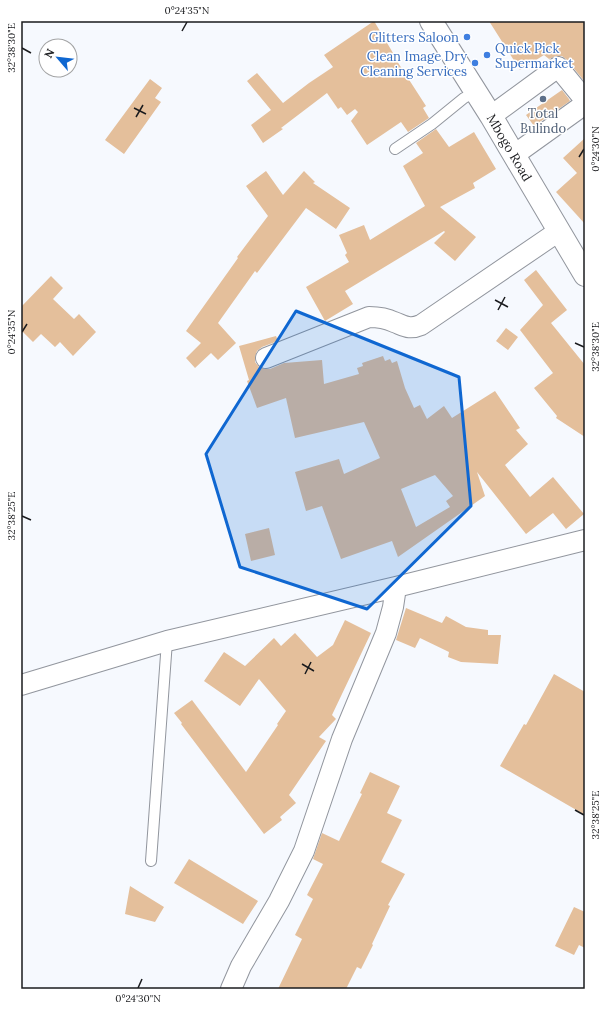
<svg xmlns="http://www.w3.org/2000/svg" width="606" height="1010" viewBox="0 0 606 1010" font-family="Lora,serif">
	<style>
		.building { fill: #e4bf9b; fill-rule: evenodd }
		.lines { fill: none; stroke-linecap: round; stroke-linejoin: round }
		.lane-casing { stroke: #92969e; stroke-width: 12 }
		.street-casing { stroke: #92969e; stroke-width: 22 }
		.secondary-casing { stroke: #92969e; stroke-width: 24 }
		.lane { stroke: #fff; stroke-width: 10 }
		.street { stroke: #fff; stroke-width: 20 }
		.secondary { stroke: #fff; stroke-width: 22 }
		.marked { fill: #0f67d1; fill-opacity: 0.2; stroke: #0f67d1; stroke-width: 3; stroke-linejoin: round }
		.ticks { fill: none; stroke: #1a1b1e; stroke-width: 1.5 }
		.shop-dot { fill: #3f7fe0; stroke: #fff; stroke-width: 1.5 }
		.service-dot { fill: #5c6f8a; stroke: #fff; stroke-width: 1.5 }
		.labels { text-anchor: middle; stroke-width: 3; stroke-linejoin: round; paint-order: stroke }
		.shop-label { font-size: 13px; fill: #366cbe; stroke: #fff; text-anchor: end }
		.service-label { font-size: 13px; fill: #4e5e75; stroke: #fff }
		.street-label { font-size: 13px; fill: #1a1b1e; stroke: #fff }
		.neatline { fill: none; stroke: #1a1b1e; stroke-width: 1.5 }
		.ticks-label { font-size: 10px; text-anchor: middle; fill: #1a1b1e }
	</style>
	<rect width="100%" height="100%" fill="#f6f9fe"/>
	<!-- building -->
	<path class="building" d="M 374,21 L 396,58 L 395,58 L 426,106 L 423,108 L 429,118 L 408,132 L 401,122 L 367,145 L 351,121 L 358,112 L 355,109 L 347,115 L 341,107 L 338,109 L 327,93 L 281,128 L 283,129 L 263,143 L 251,125 L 271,110 L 247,81 L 257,73 L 283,103 L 309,83 L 333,67 L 324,55 Z
		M 489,21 L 585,21 L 585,82 L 567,60 L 562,56 L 556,56 L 549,59 L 544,55 L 520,70 Z
		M 150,79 L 162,88 L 155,98 L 161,102 L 124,154 L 105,140 Z
		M 562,90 L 569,99 L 570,101 L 534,126 L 526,115 Z
		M 436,129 L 449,147 L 474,132 L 496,169 L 473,183 L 475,188 L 440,207 L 476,237 L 455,261 L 434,243 L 445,232 L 444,231 L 345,291 L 353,304 L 325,321 L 306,287 L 349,262 L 345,255 L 347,253 L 339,235 L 364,225 L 370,240 L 425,206 L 403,166 L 423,153 L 416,143 Z
		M 585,138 L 585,224 L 556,192 L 577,173 L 563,158 Z
		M 266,171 L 283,195 L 304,171 L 315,182 L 313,183 L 350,208 L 336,229 L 306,208 L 257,273 L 255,271 L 218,323 L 236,343 L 218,360 L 211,353 L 195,368 L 186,358 L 201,343 L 186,331 L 238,258 L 237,257 L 268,216 L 246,186 Z
		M 536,270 L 567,310 L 551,323 L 585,365 L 585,437 L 556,418 L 557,416 L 534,388 L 553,373 L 520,330 L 543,305 L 524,280 Z
		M 51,276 L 63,288 L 53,299 L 74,319 L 79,314 L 96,332 L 73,356 L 60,342 L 55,347 L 41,334 L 33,342 L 21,330 L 21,307 Z
		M 506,328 L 518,337 L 508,350 L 496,341 Z
		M 276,336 L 278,341 L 262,347 L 257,351 L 255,357 L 255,362 L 259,367 L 265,369 L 270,369 L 284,363 L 322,360 L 324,384 L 359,374 L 357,368 L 363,366 L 362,363 L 383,356 L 385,361 L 390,359 L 392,363 L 397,361 L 405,388 L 414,408 L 420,405 L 427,419 L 444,406 L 452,418 L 495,391 L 520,428 L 516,430 L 528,444 L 505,465 L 530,497 L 553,477 L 584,514 L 566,529 L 553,513 L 526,534 L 477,472 L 485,496 L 398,557 L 392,541 L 341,559 L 322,506 L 306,511 L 295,472 L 339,459 L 344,474 L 380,458 L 364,422 L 295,438 L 286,398 L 257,408 L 247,381 L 249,380 L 239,346 ZM 435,475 L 453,496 L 446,501 L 450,507 L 416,527 L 401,489 Z
		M 269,528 L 275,555 L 251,561 L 245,534 Z
		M 406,608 L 442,623 L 446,616 L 466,627 L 488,630 L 488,635 L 501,635 L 498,664 L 461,662 L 448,657 L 449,652 L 420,638 L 415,648 L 396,640 Z
		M 345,620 L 371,633 L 332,715 L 336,719 L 319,737 L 326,741 L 289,795 L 296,803 L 280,817 L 282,820 L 264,834 L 181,724 L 182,723 L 174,713 L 192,700 L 246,772 L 278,725 L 277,724 L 286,711 L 259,679 L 240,706 L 204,681 L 224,652 L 245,666 L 274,638 L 281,646 L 295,633 L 317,657 L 333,645 Z
		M 554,674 L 585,692 L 585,815 L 500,766 L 524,724 L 526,725 Z
		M 370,772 L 400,786 L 387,813 L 402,820 L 381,862 L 405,874 L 388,905 L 390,906 L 372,944 L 373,945 L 361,969 L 357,967 L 346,989 L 278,989 L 302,939 L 295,935 L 313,899 L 307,895 L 323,864 L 313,859 L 322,833 L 339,841 L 362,794 L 360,793 Z
		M 189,859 L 258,901 L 243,924 L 174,883 Z
		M 130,886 L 164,907 L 155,922 L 125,914 Z
		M 574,907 L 585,912 L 585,948 L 579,945 L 574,955 L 555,946 Z"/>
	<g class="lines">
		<!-- lane casing -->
		<g class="lane-casing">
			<path id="lane" d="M 395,149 L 432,124 L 464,98 L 476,92
				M 151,861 L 167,641"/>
		</g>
		<!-- street casing -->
		<g class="street-casing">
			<path id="street" d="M 491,116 L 558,67 L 585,100
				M 514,155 L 585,104
				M 266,358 L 369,317 C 378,317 386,318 394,322 C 405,326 409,330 421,325 L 559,231
				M 21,685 L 167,641 L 396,587 L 585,540
				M 231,989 L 241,966 L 279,901 L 304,851 L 342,739 L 386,633 L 393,607 L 396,587"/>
		</g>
		<!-- secondary casing -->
		<g class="secondary-casing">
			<g id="secondary">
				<path id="s1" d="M 431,21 L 491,116 L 585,275"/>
			</g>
		</g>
		<!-- lane -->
		<use href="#lane" class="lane"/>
		<!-- street -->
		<use href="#street" class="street"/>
		<!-- secondary -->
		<use href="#secondary" class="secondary"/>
	</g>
	<!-- marked area -->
	<path class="marked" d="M 296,311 L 459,377 L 471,506 L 367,609 L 240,567 L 206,454 Z"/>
	<!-- ticks -->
	<path class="ticks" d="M 182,31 L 187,22M 22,48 L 31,53M 134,108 L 146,114M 136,117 L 143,105M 579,157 L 584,149M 495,300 L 508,307M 498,310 L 505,297M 22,332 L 27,324M 575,343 L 584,347M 22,516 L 31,520M 302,664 L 314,671M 305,674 L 311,662M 575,810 L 584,815M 138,988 L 142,979"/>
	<!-- markers -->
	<g class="shop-dot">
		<circle cx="467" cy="37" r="4"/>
		<circle cx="487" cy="55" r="4"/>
		<circle cx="475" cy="63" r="4"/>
	</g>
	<circle class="service-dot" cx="543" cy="99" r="4"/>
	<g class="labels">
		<!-- shop labels -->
		<g class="shop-label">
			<text x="459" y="42">Glitters Saloon</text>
			<text x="495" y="53" text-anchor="start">Quick Pick<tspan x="495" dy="15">Supermarket</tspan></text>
			<text x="467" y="61">Clean Image Dry<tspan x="467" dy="15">Cleaning Services</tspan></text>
		</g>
		<!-- service labels -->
		<g class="service-label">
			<text x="543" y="118">Total<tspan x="543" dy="15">Bulindo</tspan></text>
		</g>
		<!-- street labels -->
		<g class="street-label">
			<text dy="5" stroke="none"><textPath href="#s1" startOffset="149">Mbogo Road</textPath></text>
		</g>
	</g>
	<!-- border -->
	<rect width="606" height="1010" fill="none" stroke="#ffffff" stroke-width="44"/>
	<!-- north arrow -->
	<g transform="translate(58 58) rotate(298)"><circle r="19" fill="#ffffff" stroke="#a3a4a5"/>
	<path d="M0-3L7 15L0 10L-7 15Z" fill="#0f67d1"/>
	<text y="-6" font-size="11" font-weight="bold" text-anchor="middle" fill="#1a1b1e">N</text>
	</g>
	<rect x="22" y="22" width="562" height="966" class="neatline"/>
	<g class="ticks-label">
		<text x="187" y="14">0°24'35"N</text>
		<text transform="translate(11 48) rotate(-90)" y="4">32°38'30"E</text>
		<text transform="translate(595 149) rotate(-90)" y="4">0°24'30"N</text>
		<text transform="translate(11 332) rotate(-90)" y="4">0°24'35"N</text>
		<text transform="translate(595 347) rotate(-90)" y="4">32°38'30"E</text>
		<text transform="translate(11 516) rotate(-90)" y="4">32°38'25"E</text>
		<text transform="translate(595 815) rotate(-90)" y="4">32°38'25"E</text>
		<text x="138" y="1002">0°24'30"N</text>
	</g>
</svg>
